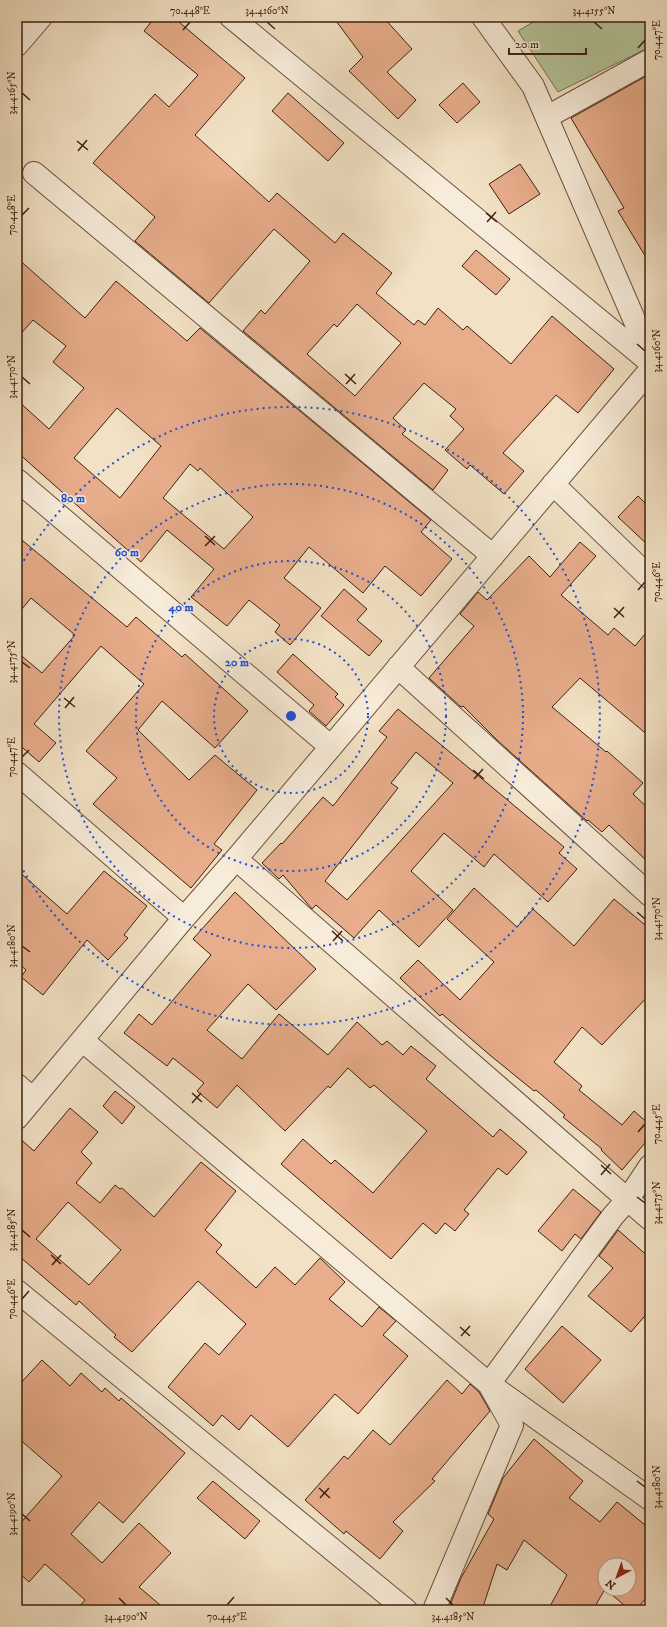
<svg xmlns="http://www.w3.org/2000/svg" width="667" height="1627" viewBox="0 0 667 1627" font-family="'IM FELL DW Pica',serif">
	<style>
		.green { fill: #b4c499; stroke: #797255 }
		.building { fill: #e8ad8b; stroke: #3e2011; fill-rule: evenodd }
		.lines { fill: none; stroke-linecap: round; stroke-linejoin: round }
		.minor-casing { stroke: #6b503e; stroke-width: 24 }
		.minor { stroke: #f7ecd9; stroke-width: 22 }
		.ticks { fill: none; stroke: #3e2011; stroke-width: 1.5 }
		.ring { fill: none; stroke: #1d4ed8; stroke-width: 2; stroke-dasharray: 2 4 }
		.centre { fill: #1d4ed8; stroke: #f7ecd9; stroke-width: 2 }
		.ring-label { font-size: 12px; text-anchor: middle; font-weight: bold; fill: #1d4ed8; stroke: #f7ecd9; stroke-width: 3; stroke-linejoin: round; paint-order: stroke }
		.neatline { fill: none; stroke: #3e2011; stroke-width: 1.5 }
		.ticks-label { font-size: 10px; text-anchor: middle; fill: #3e2011 }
	</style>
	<rect width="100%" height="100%" fill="#f2e1c4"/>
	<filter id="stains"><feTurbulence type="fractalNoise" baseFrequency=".005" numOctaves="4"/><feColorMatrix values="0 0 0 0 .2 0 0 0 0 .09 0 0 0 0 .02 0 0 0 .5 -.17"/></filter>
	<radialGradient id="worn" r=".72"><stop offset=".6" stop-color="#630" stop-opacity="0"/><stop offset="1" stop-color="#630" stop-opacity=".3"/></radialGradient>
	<!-- green -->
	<path class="green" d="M 542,17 L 650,17 L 650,47 L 558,92 L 518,31 Z"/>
	<!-- building -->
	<path class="building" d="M 155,17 L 173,17 L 245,78 L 195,135 L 269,202 L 277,193 L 335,243 L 343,233 L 392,273 L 376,293 L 414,325 L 418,320 L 425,325 L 438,308 L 463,330 L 467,326 L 511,364 L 552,316 L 614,369 L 578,413 L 556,395 L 503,453 L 524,471 L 504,494 L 470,465 L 467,469 L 445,450 L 464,429 L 450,416 L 456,409 L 424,383 L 393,418 L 406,430 L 402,434 L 448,470 L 433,490 L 243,331 L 261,310 L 265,314 L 310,261 L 274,229 L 209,303 L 135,241 L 155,217 L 93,163 L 155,94 L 169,107 L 198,75 L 144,31 ZM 357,304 L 401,343 L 355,396 L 307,354 L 334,324 L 337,327 Z
		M 333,17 L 383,17 L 412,49 L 387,72 L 416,100 L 398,119 L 349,71 L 363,57 Z
		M 650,74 L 650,264 L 618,211 L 624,208 L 571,118 Z
		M 463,83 L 480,102 L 457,123 L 439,105 Z
		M 288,93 L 344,143 L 328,161 L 272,111 Z
		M 520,164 L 540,194 L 509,214 L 489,184 Z
		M 476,250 L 510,279 L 496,295 L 462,266 Z
		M 17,258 L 85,318 L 116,281 L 187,341 L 200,328 L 431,520 L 421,532 L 452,559 L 421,596 L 385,566 L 363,593 L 309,547 L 284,578 L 321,608 L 290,645 L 275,632 L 280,625 L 249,600 L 227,626 L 191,597 L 214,569 L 167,530 L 141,562 L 17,452 L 17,400 L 49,429 L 84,388 L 53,362 L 66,346 L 33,320 L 17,338 ZM 117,408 L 161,446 L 120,498 L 74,458 ZM 190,464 L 198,471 L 200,468 L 253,517 L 224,549 L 163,498 Z
		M 638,496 L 650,508 L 650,547 L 618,517 Z
		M 17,536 L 127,627 L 136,617 L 182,657 L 185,654 L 248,711 L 215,748 L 162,701 L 138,730 L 189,780 L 215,755 L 257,790 L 214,844 L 222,850 L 191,888 L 93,804 L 117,778 L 86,751 L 144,684 L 101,646 L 34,724 L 56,743 L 39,762 L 17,743 L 17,652 L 42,673 L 75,635 L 31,598 L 17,615 Z
		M 580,542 L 596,556 L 561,595 L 608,635 L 614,628 L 635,646 L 650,628 L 650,737 L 580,678 L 552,707 L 606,752 L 607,751 L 643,783 L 633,794 L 650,810 L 650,864 L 609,825 L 602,832 L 588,820 L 587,821 L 497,740 L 463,706 L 461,707 L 429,678 L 474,626 L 460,614 L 478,592 L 487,600 L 529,556 L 550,577 Z
		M 344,589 L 367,609 L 357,620 L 382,641 L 369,656 L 321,616 Z
		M 293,654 L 338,694 L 335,697 L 344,705 L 326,726 L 309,711 L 314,705 L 277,672 Z
		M 398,709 L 564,847 L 559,853 L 577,869 L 548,902 L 494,854 L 484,867 L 444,833 L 411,871 L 453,910 L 419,947 L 379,910 L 354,938 L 316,905 L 312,909 L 283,875 L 279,879 L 262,863 L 281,843 L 282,844 L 323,797 L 333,806 L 387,737 L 379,731 ZM 416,752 L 453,783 L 347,900 L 325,881 L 398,788 L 391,783 Z
		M 17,870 L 67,914 L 104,871 L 147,906 L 124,935 L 128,938 L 108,960 L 87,940 L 43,995 L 21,977 L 26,970 L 17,962 Z
		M 474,888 L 517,927 L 533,909 L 574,946 L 614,899 L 650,929 L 650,994 L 602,1045 L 582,1027 L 554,1062 L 582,1086 L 579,1090 L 622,1125 L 634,1111 L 650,1125 L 650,1137 L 622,1170 L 601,1150 L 602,1149 L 563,1117 L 565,1115 L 536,1090 L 534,1091 L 491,1056 L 442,1014 L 440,1016 L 400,978 L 418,960 L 460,1000 L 494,962 L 447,919 Z
		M 235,892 L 316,969 L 276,1010 L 248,984 L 207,1030 L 242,1059 L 279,1014 L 328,1055 L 357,1022 L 382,1045 L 387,1041 L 403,1055 L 411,1046 L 436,1066 L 426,1079 L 493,1137 L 500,1129 L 527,1152 L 507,1175 L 498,1168 L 464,1210 L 469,1214 L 455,1231 L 445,1223 L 436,1234 L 423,1223 L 391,1259 L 281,1164 L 303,1139 L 331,1164 L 335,1160 L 373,1193 L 427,1131 L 374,1085 L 370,1088 L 348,1068 L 330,1088 L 328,1086 L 285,1131 L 237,1085 L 217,1108 L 197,1091 L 204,1083 L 173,1058 L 167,1066 L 124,1033 L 139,1014 L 152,1025 L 211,955 L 193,939 Z
		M 115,1091 L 135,1107 L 122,1124 L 103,1106 Z
		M 70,1108 L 98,1132 L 81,1152 L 92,1163 L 76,1183 L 100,1203 L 115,1185 L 120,1189 L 122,1188 L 154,1217 L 201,1162 L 236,1191 L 205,1230 L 222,1245 L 216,1252 L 256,1288 L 275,1267 L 295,1285 L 320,1258 L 345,1282 L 329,1299 L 362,1327 L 379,1307 L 396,1321 L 383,1335 L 408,1356 L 358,1414 L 335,1394 L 288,1447 L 251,1415 L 239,1430 L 222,1415 L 213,1426 L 168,1387 L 205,1343 L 219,1355 L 246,1324 L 198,1281 L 132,1352 L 114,1337 L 116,1335 L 79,1301 L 76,1305 L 20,1257 L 17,1260 L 17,1136 L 34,1151 ZM 68,1202 L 121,1250 L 89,1285 L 36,1239 Z
		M 573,1189 L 601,1212 L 581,1239 L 575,1234 L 562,1251 L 538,1231 Z
		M 618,1230 L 650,1258 L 650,1310 L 631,1332 L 588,1296 L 613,1268 L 599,1256 Z
		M 562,1326 L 601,1360 L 563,1403 L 525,1369 Z
		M 42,1360 L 70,1386 L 81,1373 L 102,1392 L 105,1388 L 119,1401 L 121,1398 L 185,1453 L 123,1523 L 99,1502 L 71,1534 L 102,1563 L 139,1523 L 171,1553 L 139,1587 L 166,1610 L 76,1610 L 85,1600 L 45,1564 L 29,1582 L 17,1571 L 17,1527 L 62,1476 L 17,1437 L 17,1387 Z
		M 447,1380 L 462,1394 L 470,1384 L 479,1392 L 490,1411 L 432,1479 L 435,1481 L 393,1522 L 403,1531 L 380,1559 L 346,1531 L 344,1534 L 305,1500 L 344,1456 L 348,1459 L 373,1430 L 390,1445 Z
		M 534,1439 L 583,1481 L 569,1498 L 600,1522 L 617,1502 L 650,1529 L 650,1593 L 636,1610 L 630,1610 L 605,1589 L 593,1610 L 548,1610 L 567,1575 L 524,1540 L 507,1570 L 497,1564 L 482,1610 L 448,1610 L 461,1578 L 494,1519 L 488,1514 L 503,1478 ZM 605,1565 L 629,1565 L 629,1589 L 605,1589 Z
		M 213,1481 L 260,1521 L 245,1539 L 197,1498 Z"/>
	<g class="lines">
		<!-- minor casing -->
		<g class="minor-casing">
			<path id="minor" d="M 231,17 L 650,362
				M 483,17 L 533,86 L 650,356
				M 17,45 L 41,17
				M 547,117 L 650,60
				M 34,173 L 493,556
				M 17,480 L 331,747
				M 553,484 L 650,578
				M 398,667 L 650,895
				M 17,773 L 184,918
				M 236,859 L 650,1219
				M 82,1040 L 489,1384 L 650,1499
				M 17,1085 L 33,1099
				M 17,1118 L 184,918 L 236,859 L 650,370
				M 17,1291 L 406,1610
				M 434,1610 L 512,1425 L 489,1384 L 613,1216 L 628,1199 L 650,1166"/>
		</g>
		<!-- minor -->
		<use href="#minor" class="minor"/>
	</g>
	<!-- ticks -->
	<path class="ticks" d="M 267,22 L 275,29M 594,22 L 602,29M 183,30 L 190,22M 638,48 L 645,40M 22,93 L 30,100M 77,141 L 88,150M 78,151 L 87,140M 486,213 L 497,222M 22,215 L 29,208M 487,222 L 496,212M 637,344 L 645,351M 345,374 L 356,384M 22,377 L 30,384M 346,384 L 355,374M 205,536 L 215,545M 205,546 L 215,536M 638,590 L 645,582M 614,608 L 624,617M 614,618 L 624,607M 22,662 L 30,668M 64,698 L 75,707M 65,708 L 74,697M 22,757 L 29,750M 473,770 L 484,779M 474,779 L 483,769M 637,912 L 645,919M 332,931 L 343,941M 333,941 L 342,931M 22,946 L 30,952M 192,1093 L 202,1102M 192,1103 L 201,1093M 638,1132 L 645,1124M 601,1165 L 611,1174M 601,1175 L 610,1164M 637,1197 L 645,1203M 22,1230 L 30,1237M 51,1255 L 61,1264M 52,1265 L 61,1255M 22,1299 L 29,1291M 460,1327 L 470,1336M 461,1336 L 470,1326M 637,1481 L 645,1487M 319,1488 L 330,1498M 320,1498 L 329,1488M 22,1514 L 30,1521M 119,1598 L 126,1605M 446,1598 L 453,1605M 227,1605 L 234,1597"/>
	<!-- distance rings -->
	<g class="ring">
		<circle cx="291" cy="716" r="77"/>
		<circle cx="291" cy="716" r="155"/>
		<circle cx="291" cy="716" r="232"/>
		<path d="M18 571A309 309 0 1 1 18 861"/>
	</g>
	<circle cx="291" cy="716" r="6" class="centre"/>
	<g class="ring-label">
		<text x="73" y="502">80 m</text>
		<text x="127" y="556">60 m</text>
		<text x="181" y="611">40 m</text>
		<text x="237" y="666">20 m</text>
	</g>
	<!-- margin -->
	<rect width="667" height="1627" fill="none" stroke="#f2e1c4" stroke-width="44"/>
	<!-- north arrow -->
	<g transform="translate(617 1577) rotate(221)"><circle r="19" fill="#f7ecd9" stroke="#ad9a89"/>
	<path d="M0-3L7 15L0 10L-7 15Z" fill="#8f2418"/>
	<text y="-6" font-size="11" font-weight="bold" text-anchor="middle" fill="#3e2011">N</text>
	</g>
	<!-- scale -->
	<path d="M509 48v6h77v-6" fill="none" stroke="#3e2011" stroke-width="2"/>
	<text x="515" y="48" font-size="12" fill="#3e2011" stroke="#f7ecd9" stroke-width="3" paint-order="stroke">20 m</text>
	<rect x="22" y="22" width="623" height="1583" class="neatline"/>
	<g class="ticks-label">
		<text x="190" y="14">70.448°E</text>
		<text x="267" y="14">34.4160°N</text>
		<text x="594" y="14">34.4155°N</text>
		<text transform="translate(656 40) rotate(-90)" y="4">70.447°E</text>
		<text transform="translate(11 93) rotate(-90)" y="4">34.4165°N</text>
		<text transform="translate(11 215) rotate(-90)" y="4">70.448°E</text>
		<text transform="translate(656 351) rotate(-90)" y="4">34.4160°N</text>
		<text transform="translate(11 377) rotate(-90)" y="4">34.4170°N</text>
		<text transform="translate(656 582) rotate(-90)" y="4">70.446°E</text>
		<text transform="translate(11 662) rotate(-90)" y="4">34.4175°N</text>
		<text transform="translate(11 757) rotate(-90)" y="4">70.447°E</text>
		<text transform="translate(656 919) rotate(-90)" y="4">34.4170°N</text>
		<text transform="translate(11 946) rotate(-90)" y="4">34.4180°N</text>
		<text transform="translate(656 1124) rotate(-90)" y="4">70.445°E</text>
		<text transform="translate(656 1203) rotate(-90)" y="4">34.4175°N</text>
		<text transform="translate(11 1230) rotate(-90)" y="4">34.4185°N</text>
		<text transform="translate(11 1299) rotate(-90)" y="4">70.446°E</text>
		<text transform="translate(656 1487) rotate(-90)" y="4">34.4180°N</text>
		<text transform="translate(11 1514) rotate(-90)" y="4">34.4190°N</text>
		<text x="126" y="1620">34.4190°N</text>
		<text x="227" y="1620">70.445°E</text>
		<text x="453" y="1620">34.4185°N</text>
	</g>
	<rect width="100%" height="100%" filter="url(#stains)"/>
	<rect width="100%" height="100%" fill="url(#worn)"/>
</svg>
